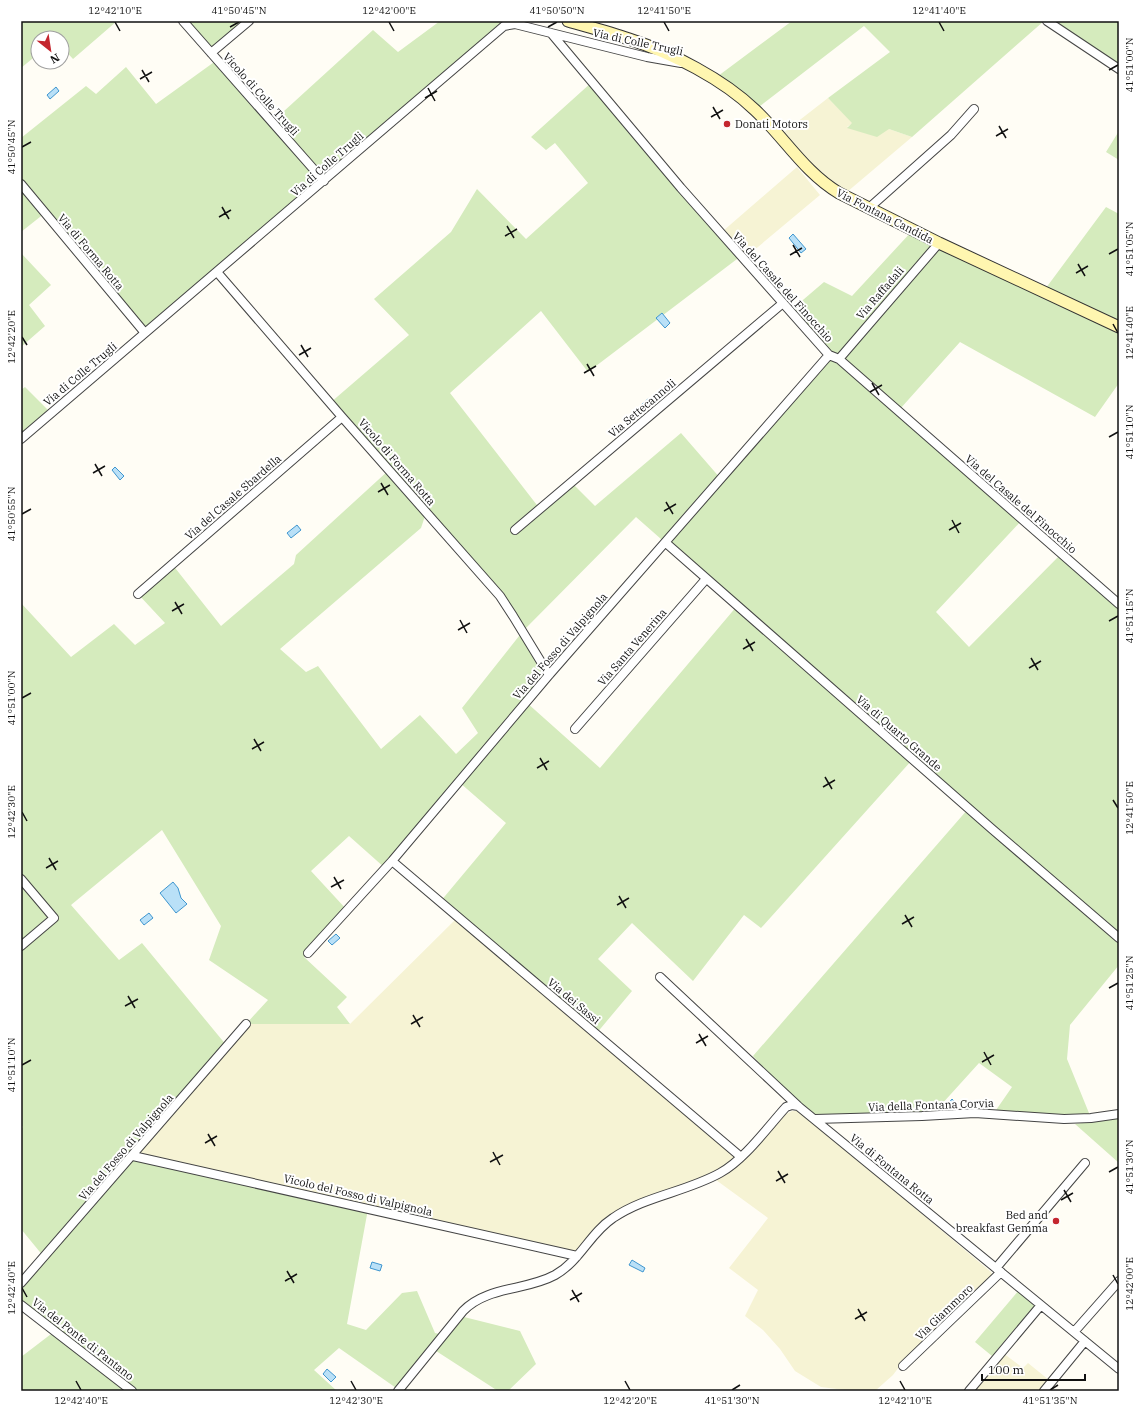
<svg xmlns="http://www.w3.org/2000/svg" width="1140" height="1412" viewBox="0 0 1140 1412" font-family="'IBM Plex Serif',serif">
	<style>
		.farmland { fill: #f6f3d4 }
		.green { fill: #d5ebbd; fill-rule: evenodd }
		.water { fill: #b9e0f7; stroke: #3f96cf }
		.lines { fill: none; stroke-linecap: round; stroke-linejoin: round }
		.minor-casing { stroke: #444; stroke-width: 10 }
		.secondary-casing { stroke: #333; stroke-width: 13 }
		.minor { stroke: #fff; stroke-width: 8 }
		.secondary { stroke: #fff6b0; stroke-width: 11 }
		.ticks { fill: none; stroke: #111; stroke-width: 1.5 }
		.poi-dot { fill: #c4262e; stroke: #fff; stroke-width: 1.5 }
		.labels { text-anchor: middle; stroke-width: 4; stroke-linejoin: round; paint-order: stroke }
		.street-label { font-size: 11px; fill: #111; stroke: #fff }
		.poi-label { font-size: 11px; fill: #111; stroke: #fff; text-anchor: start }
		.neatline { fill: none; stroke: #111; stroke-width: 1.5 }
		.ticks-label { font-size: 10px; text-anchor: middle; fill: #111 }
	</style>
	<rect width="100%" height="100%" fill="#fffdf5"/>
	<!-- farmland -->
	<path class="farmland" d="M 828,98 L 853,123 L 847,127 L 889,129 L 912,137 L 847,192 L 808,163 L 808,160 L 805,156 L 801,156 L 783,133 Z
		M 797,167 L 820,195 L 746,257 L 723,231 Z
		M 458,917 L 739,1155 L 720,1170 L 630,1206 L 581,1249 L 574,1252 L 413,1214 L 141,1155 L 140,1150 L 251,1024 L 350,1024 Z
		M 792,1111 L 797,1111 L 804,1115 L 991,1272 L 992,1275 L 989,1279 L 899,1367 L 893,1375 L 875,1391 L 853,1391 L 821,1387 L 795,1371 L 780,1349 L 763,1330 L 745,1316 L 758,1290 L 729,1268 L 768,1218 L 716,1180 L 740,1163 L 786,1114 Z
		M 1003,1353 L 1023,1368 L 1028,1363 L 1049,1380 L 1040,1391 L 972,1391 Z"/>
	<!-- green -->
	<path class="green" d="M 21,21 L 117,21 L 73,59 L 62,47 L 62,38 L 38,38 L 38,54 L 21,68 Z
		M 183,21 L 249,21 L 211,53 Z
		M 440,21 L 499,21 L 506,25 L 145,333 L 45,213 L 21,232 L 21,138 L 86,86 L 96,94 L 126,67 L 156,104 L 217,60 L 272,122 L 373,30 L 398,52 Z
		M 792,21 L 1044,21 L 912,137 L 889,129 L 877,137 L 847,128 L 852,123 L 828,98 L 890,52 L 864,26 L 755,110 L 714,79 Z
		M 1047,21 L 1119,21 L 1119,69 Z
		M 592,82 L 741,256 L 588,372 L 541,311 L 450,393 L 540,509 L 571,482 L 595,506 L 681,433 L 721,479 L 829,355 L 790,311 L 824,282 L 852,296 L 913,230 L 1043,292 L 1106,207 L 1119,214 L 1119,383 L 1095,417 L 960,342 L 900,409 L 1022,520 L 936,612 L 969,647 L 1061,554 L 1119,604 L 1119,965 L 1070,1025 L 1067,1059 L 1091,1118 L 994,1113 L 1012,1087 L 979,1063 L 931,1116 L 815,1119 L 798,1106 L 753,1056 L 968,809 L 912,760 L 761,928 L 744,915 L 693,981 L 632,923 L 598,959 L 632,991 L 596,1034 L 440,902 L 506,823 L 459,782 L 385,868 L 349,836 L 311,871 L 347,910 L 304,957 L 347,997 L 337,1007 L 350,1024 L 246,1024 L 268,1000 L 209,960 L 221,926 L 162,830 L 71,905 L 119,960 L 142,943 L 227,1046 L 133,1155 L 368,1209 L 347,1324 L 366,1330 L 402,1293 L 417,1291 L 435,1333 L 444,1335 L 460,1316 L 520,1331 L 536,1364 L 508,1391 L 498,1391 L 433,1349 L 399,1390 L 339,1348 L 314,1370 L 337,1391 L 21,1391 L 21,1357 L 55,1331 L 21,1305 L 21,1283 L 44,1257 L 21,1229 L 21,1129 L 23,1127 L 21,1125 L 21,603 L 71,657 L 114,624 L 135,645 L 165,623 L 138,594 L 172,564 L 221,626 L 294,564 L 296,555 L 389,470 L 330,403 L 409,335 L 374,299 L 451,232 L 477,189 L 526,239 L 588,183 L 555,143 L 546,150 L 531,137 ZM 426,513 L 523,631 L 462,708 L 478,733 L 456,754 L 420,715 L 381,749 L 318,666 L 306,672 L 280,649 L 421,528 ZM 636,517 L 737,606 L 600,768 L 526,702 L 549,675 L 523,631 Z
		M 1119,131 L 1119,160 L 1106,152 Z
		M 21,253 L 51,285 L 29,305 L 45,326 L 21,347 Z
		M 25,387 L 51,413 L 21,439 L 21,390 Z
		M 1119,1118 L 1119,1163 L 1075,1124 Z
		M 1019,1290 L 1036,1304 L 992,1356 L 975,1342 Z"/>
	<!-- water -->
	<path class="water" d="M 56,87 L 59,91 L 50,99 L 47,95 Z
		M 793,234 L 806,249 L 801,253 L 789,238 Z
		M 662,313 L 670,323 L 665,328 L 656,318 Z
		M 649,398 L 653,402 L 643,412 L 639,407 Z
		M 115,467 L 124,476 L 120,480 L 112,470 Z
		M 297,525 L 301,530 L 291,538 L 287,533 Z
		M 173,882 L 178,888 L 181,898 L 187,904 L 176,913 L 160,893 Z
		M 149,913 L 153,918 L 144,925 L 140,920 Z
		M 336,934 L 340,938 L 332,945 L 328,941 Z
		M 952,1099 L 956,1103 L 949,1111 L 945,1107 Z
		M 632,1260 L 645,1268 L 643,1272 L 629,1265 Z
		M 372,1262 L 382,1265 L 380,1271 L 370,1268 Z
		M 327,1369 L 336,1377 L 331,1382 L 323,1374 Z"/>
	<g class="lines">
		<!-- minor casing -->
		<g class="minor-casing">
			<path id="minor" d="M 183,21 L 324,181
				M 1047,21 L 1119,69
				M 551,33 L 681,188 L 829,355 L 839,359 L 1119,604
				M 211,53 L 249,21
				M 21,184 L 145,333
				M 869,208 L 951,135 L 974,109
				M 217,272 L 342,417 L 500,596 L 513,616 L 549,675
				M 839,359 L 939,243
				M 21,439 L 504,26 L 515,24 L 647,57 L 681,63
				M 515,530 L 783,303
				M 666,543 L 992,829 L 1119,938
				M 138,594 L 342,417
				M 575,729 L 706,579
				M 392,861 L 741,1157
				M 21,879 L 54,918 L 21,946
				M 308,953 L 392,861 L 549,675 L 829,355
				M 660,977 L 798,1106 L 1119,1369
				M 815,1119 L 922,1116 L 975,1113 L 1064,1119 L 1091,1118 L 1119,1114
				M 133,1156 L 577,1256
				M 996,1268 L 1085,1163
				M 21,1283 L 246,1024
				M 21,1305 L 132,1391
				M 1074,1332 L 1119,1281
				M 903,1366 L 1001,1272
				M 398,1391 L 463,1311 C 487,1286 526,1291 555,1275 C 580,1261 590,1233 613,1218 C 645,1196 686,1192 720,1173 C 744,1160 767,1128 786,1107 L 792,1105 L 798,1106
				M 969,1391 L 1041,1305
				M 1044,1391 L 1085,1341"/>
		</g>
		<!-- secondary casing -->
		<g class="secondary-casing">
			<path id="secondary" d="M 568,21 C 589,27 609,32 629,39 C 672,53 723,79 755,110 C 784,137 804,172 839,193 L 939,243 L 1119,327"/>
		</g>
		<!-- minor -->
		<use href="#minor" class="minor"/>
		<!-- secondary -->
		<use href="#secondary" class="secondary"/>
	</g>
	<!-- ticks -->
	<path class="ticks" d="M 115,22 L 120,31M 389,22 L 394,31M 664,22 L 669,31M 939,22 L 944,31M 230,27 L 239,22M 548,27 L 557,22M 142,70 L 149,82M 1109,70 L 1118,65M 140,79 L 152,72M 428,88 L 435,101M 425,98 L 437,91M 713,107 L 720,119M 711,117 L 723,110M 999,126 L 1006,138M 996,136 L 1008,129M 22,147 L 31,142M 222,207 L 229,219M 219,217 L 231,210M 507,226 L 514,238M 505,236 L 517,229M 793,245 L 800,257M 1109,254 L 1118,249M 790,255 L 802,248M 1078,264 L 1085,276M 1076,273 L 1088,266M 1113,324 L 1118,333M 22,337 L 27,345M 301,345 L 308,357M 299,355 L 311,348M 587,364 L 594,376M 584,373 L 596,366M 872,383 L 879,395M 870,392 L 882,385M 1109,437 L 1118,432M 95,464 L 102,476M 93,473 L 105,466M 381,483 L 388,495M 378,492 L 390,485M 666,502 L 673,514M 664,511 L 676,504M 22,514 L 31,509M 952,520 L 959,533M 949,530 L 961,523M 175,602 L 182,614M 172,611 L 184,604M 460,620 L 467,633M 1109,621 L 1118,616M 458,630 L 470,623M 746,639 L 753,651M 743,649 L 755,642M 1031,658 L 1038,670M 1029,668 L 1041,661M 22,698 L 31,693M 254,739 L 261,751M 252,749 L 264,742M 540,758 L 547,770M 537,768 L 549,761M 825,777 L 832,789M 823,787 L 835,780M 1113,800 L 1118,808M 22,812 L 27,821M 49,858 L 56,870M 46,868 L 58,861M 334,877 L 341,889M 331,887 L 344,880M 619,896 L 626,908M 617,905 L 629,898M 905,915 L 912,927M 902,924 L 914,917M 1109,988 L 1118,983M 128,996 L 135,1008M 125,1006 L 138,999M 413,1015 L 420,1027M 411,1024 L 423,1017M 699,1034 L 706,1046M 696,1043 L 708,1036M 984,1052 L 991,1065M 982,1062 L 994,1055M 22,1065 L 31,1060M 208,1134 L 215,1146M 205,1143 L 217,1136M 493,1152 L 500,1165M 490,1162 L 503,1155M 778,1171 L 785,1183M 1109,1172 L 1118,1167M 776,1181 L 788,1174M 1064,1190 L 1071,1202M 1061,1200 L 1073,1193M 287,1271 L 294,1283M 1113,1275 L 1118,1284M 285,1281 L 297,1274M 22,1288 L 27,1297M 572,1290 L 579,1302M 570,1300 L 582,1293M 858,1309 L 865,1321M 855,1319 L 867,1312M 76,1381 L 81,1390M 351,1381 L 356,1390M 625,1381 L 630,1390M 900,1381 L 905,1390M 732,1390 L 740,1385M 1050,1390 L 1058,1385"/>
	<!-- markers -->
	<g class="poi-dot">
		<circle cx="727" cy="124" r="4"/>
		<circle cx="1056" cy="1221" r="4"/>
	</g>
	<g class="labels">
		<!-- street labels -->
		<g class="street-label">
			<text transform="translate(638 42) rotate(12)" y="4">Via di Colle Trugli</text>
			<text transform="translate(261 94) rotate(48)" y="4">Vicolo di Colle Trugli</text>
			<text transform="translate(327 164) rotate(-41)" y="4">Via di Colle Trugli</text>
			<text transform="translate(885 216) rotate(27)" y="4">Via Fontana Candida</text>
			<text transform="translate(91 252) rotate(50)" y="4">Via di Forma Rotta</text>
			<text transform="translate(783 287) rotate(48)" y="4">Via del Casale del Finocchio</text>
			<text transform="translate(880 293) rotate(-49)" y="4">Via Raffadali</text>
			<text transform="translate(80 374) rotate(-40)" y="4">Via di Colle Trugli</text>
			<text transform="translate(642 408) rotate(-40)" y="4">Via Settecannoli</text>
			<text transform="translate(397 462) rotate(49)" y="4">Vicolo di Forma Rotta</text>
			<text transform="translate(233 497) rotate(-41)" y="4">Via del Casale Sbardella</text>
			<text transform="translate(1021 504) rotate(41)" y="4">Via del Casale del Finocchio</text>
			<text transform="translate(560 646) rotate(-49)" y="4">Via del Fosso di Valpignola</text>
			<text transform="translate(632 647) rotate(-49)" y="4">Via Santa Venerina</text>
			<text transform="translate(899 733) rotate(41)" y="4">Via di Quarto Grande</text>
			<text transform="translate(574 1001) rotate(40)" y="4">Via dei Sassi</text>
			<text transform="translate(931 1105) rotate(-2)" y="4">Via della Fontana Corvia</text>
			<text transform="translate(126 1147) rotate(-49)" y="4">Via del Fosso di Valpignola</text>
			<text transform="translate(892 1169) rotate(39)" y="4">Via di Fontana Rotta</text>
			<text transform="translate(358 1195) rotate(13)" y="4">Vicolo del Fosso di Valpignola</text>
			<text transform="translate(944 1312) rotate(-44)" y="4">Via Giammoro</text>
			<text transform="translate(83 1339) rotate(38)" y="4">Via del Ponte di Pantano</text>
		</g>
		<!-- poi labels -->
		<g class="poi-label">
			<text x="735" y="128">Donati Motors</text>
			<text x="1048" y="1219" text-anchor="end">Bed and<tspan x="1048" dy="13">breakfast Gemma</tspan></text>
		</g>
	</g>
	<!-- border -->
	<rect width="1140" height="1412" fill="none" stroke="#ffffff" stroke-width="44"/>
	<!-- north arrow -->
	<g transform="translate(50 50) rotate(150)"><circle r="19" fill="#ffffff" stroke="#a0a0a0"/>
	<path d="M0-3L7 15L0 10L-7 15Z" fill="#c4262e"/>
	<text y="-6" font-size="11" font-weight="bold" text-anchor="middle" fill="#111111">N</text>
	</g>
	<!-- scale -->
	<path d="M982 1374v6h103v-6" fill="none" stroke="#111111" stroke-width="2"/>
	<text x="988" y="1374" font-size="12" fill="#111111" stroke="#ffffff" stroke-width="3" paint-order="stroke">100 m</text>
	<rect x="22" y="22" width="1096" height="1368" class="neatline"/>
	<g class="ticks-label">
		<text x="115" y="14">12°42'10"E</text>
		<text x="239" y="14">41°50'45"N</text>
		<text x="389" y="14">12°42'00"E</text>
		<text x="557" y="14">41°50'50"N</text>
		<text x="664" y="14">12°41'50"E</text>
		<text x="939" y="14">12°41'40"E</text>
		<text transform="translate(1129 65) rotate(-90)" y="4">41°51'00"N</text>
		<text transform="translate(11 147) rotate(-90)" y="4">41°50'45"N</text>
		<text transform="translate(1129 249) rotate(-90)" y="4">41°51'05"N</text>
		<text transform="translate(1129 333) rotate(-90)" y="4">12°41'40"E</text>
		<text transform="translate(11 337) rotate(-90)" y="4">12°42'20"E</text>
		<text transform="translate(1129 432) rotate(-90)" y="4">41°51'10"N</text>
		<text transform="translate(11 514) rotate(-90)" y="4">41°50'55"N</text>
		<text transform="translate(1129 616) rotate(-90)" y="4">41°51'15"N</text>
		<text transform="translate(11 698) rotate(-90)" y="4">41°51'00"N</text>
		<text transform="translate(1129 808) rotate(-90)" y="4">12°41'50"E</text>
		<text transform="translate(11 812) rotate(-90)" y="4">12°42'30"E</text>
		<text transform="translate(1129 983) rotate(-90)" y="4">41°51'25"N</text>
		<text transform="translate(11 1065) rotate(-90)" y="4">41°51'10"N</text>
		<text transform="translate(1129 1167) rotate(-90)" y="4">41°51'30"N</text>
		<text transform="translate(1129 1284) rotate(-90)" y="4">12°42'00"E</text>
		<text transform="translate(11 1288) rotate(-90)" y="4">12°42'40"E</text>
		<text x="81" y="1404">12°42'40"E</text>
		<text x="356" y="1404">12°42'30"E</text>
		<text x="630" y="1404">12°42'20"E</text>
		<text x="732" y="1404">41°51'30"N</text>
		<text x="905" y="1404">12°42'10"E</text>
		<text x="1050" y="1404">41°51'35"N</text>
	</g>
</svg>
